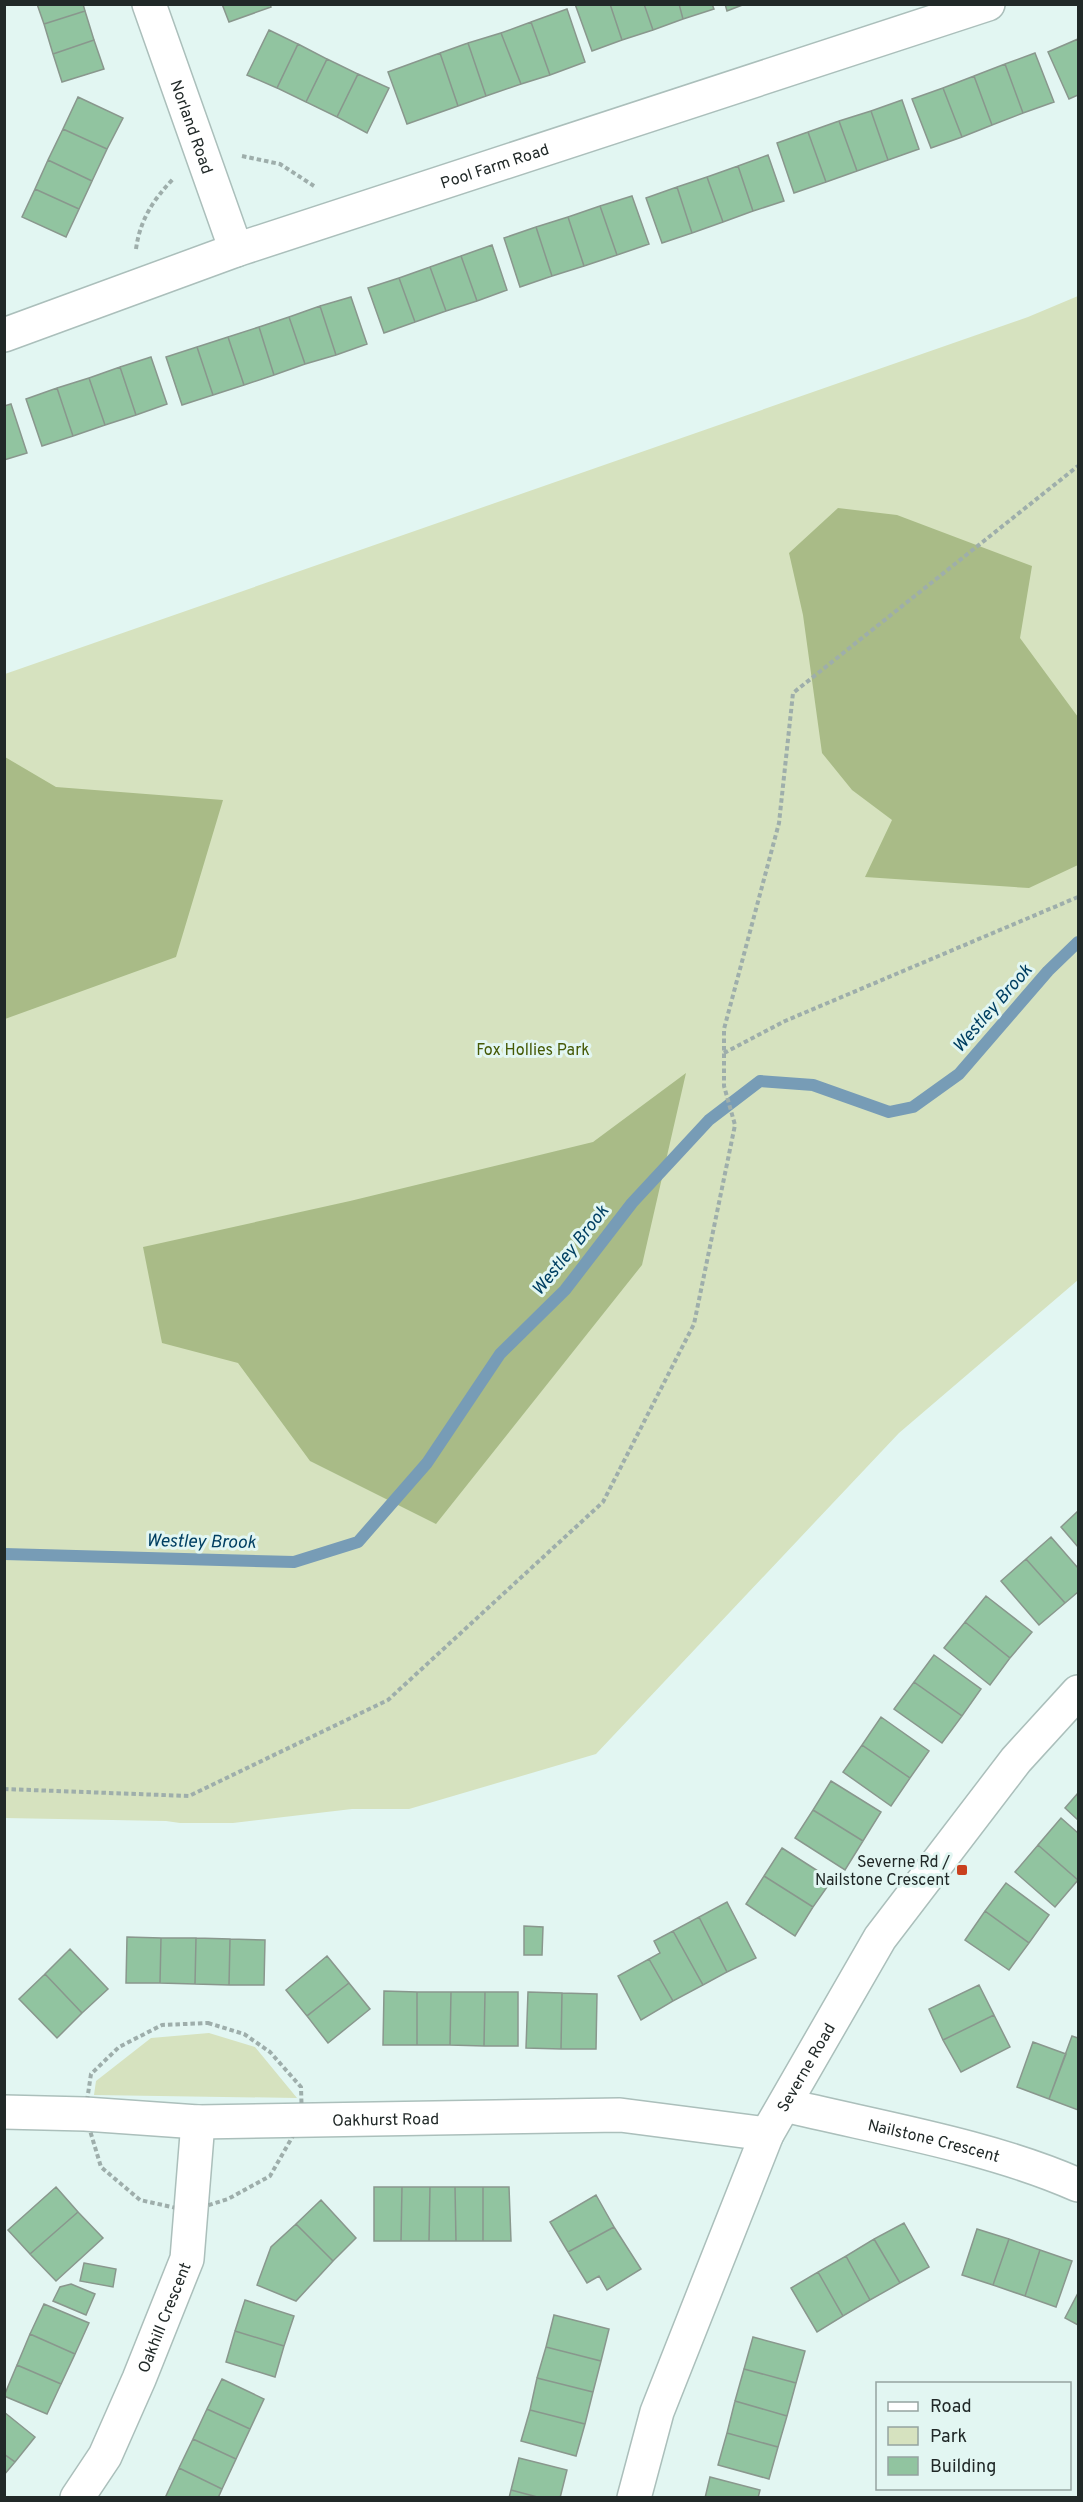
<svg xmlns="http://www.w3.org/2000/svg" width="1083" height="2502" viewBox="0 0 1083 2502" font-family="Overpass,sans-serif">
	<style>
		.green { fill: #d6e2bf }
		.forest { fill: #a9bb87 }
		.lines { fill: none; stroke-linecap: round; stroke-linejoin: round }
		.stream { stroke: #779cb6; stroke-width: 12 }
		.building { fill: #91c4a0; stroke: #89978d; stroke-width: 1.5 }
		.minor-casing { stroke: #abbfbb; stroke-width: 36 }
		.path { stroke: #9eaeab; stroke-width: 4; stroke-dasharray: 4.5 3; stroke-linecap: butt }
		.minor { stroke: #fff; stroke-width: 33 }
		.poi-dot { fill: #c9401e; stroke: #e2f6f2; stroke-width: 2 }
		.labels { text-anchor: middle; stroke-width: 6; stroke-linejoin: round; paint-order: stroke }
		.street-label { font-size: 16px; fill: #212928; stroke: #e2f6f2 }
		.park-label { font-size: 16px; fill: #455905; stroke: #e2f6f2 }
		.poi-label { font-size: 16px; fill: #212928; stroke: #e2f6f2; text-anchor: end }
		.water-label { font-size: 18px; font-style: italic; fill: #003f62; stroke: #e2f6f2 }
	</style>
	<rect width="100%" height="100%" fill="#e2f6f2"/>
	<!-- green -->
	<path class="green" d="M 1078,296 L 1078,1280 L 899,1433 L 596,1754 L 409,1809 L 352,1809 L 233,1823 L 180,1823 L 166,1821 L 5,1818 L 5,674 L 1028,317 Z
		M 209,2033 L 255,2047 L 297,2098 L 94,2095 L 96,2081 L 151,2038 Z"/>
	<!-- forest -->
	<path class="forest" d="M 838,508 L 897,515 L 1032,566 L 1020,638 L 1078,717 L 1078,865 L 1029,888 L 865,877 L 892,820 L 852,790 L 822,753 L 803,615 L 789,553 Z
		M 5,757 L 56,787 L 223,800 L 176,957 L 5,1019 Z
		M 686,1073 L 642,1265 L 436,1524 L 310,1461 L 238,1363 L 162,1343 L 143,1247 L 350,1201 L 593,1142 Z"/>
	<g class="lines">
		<!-- stream -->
		<path class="stream" d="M 4,1554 L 294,1562 L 358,1542 L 427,1463 L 500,1354 L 565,1290 L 632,1203 L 709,1120 L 760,1081 L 813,1085 L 889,1112 L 913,1107 L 959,1074 L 1048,971 L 1078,942"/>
	</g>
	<!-- building -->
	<path class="building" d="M 37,4 L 83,4 L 85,11 L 44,24 Z
		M 222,4 L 270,4 L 271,7 L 229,22 Z
		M 575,4 L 610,4 L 622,40 L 592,51 Z
		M 610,4 L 644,4 L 653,30 L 622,40 Z
		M 644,4 L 679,4 L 683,19 L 653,30 Z
		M 679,4 L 712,4 L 714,9 L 683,19 Z
		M 725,4 L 745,4 L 727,11 Z
		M 567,9 L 585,62 L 550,75 L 531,22 Z
		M 85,11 L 94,40 L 53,54 L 44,24 Z
		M 531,22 L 550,75 L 521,84 L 501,33 Z
		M 269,30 L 298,44 L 277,88 L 247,75 Z
		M 501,33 L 521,84 L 486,96 L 468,43 Z
		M 1078,39 L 1078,95 L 1069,99 L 1048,52 Z
		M 94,40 L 104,69 L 62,82 L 53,54 Z
		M 468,43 L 486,96 L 458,106 L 440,53 Z
		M 298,44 L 327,59 L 306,102 L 277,88 Z
		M 440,53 L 458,106 L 407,124 L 388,72 Z
		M 1035,53 L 1054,102 L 1023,113 L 1005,64 Z
		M 327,59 L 358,74 L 337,117 L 306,102 Z
		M 1005,64 L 1023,113 L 992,125 L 974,76 Z
		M 358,74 L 389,88 L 367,133 L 337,117 Z
		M 974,76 L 992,125 L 962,137 L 943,88 Z
		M 943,88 L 962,137 L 931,148 L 912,99 Z
		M 78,97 L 123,118 L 107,149 L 63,129 Z
		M 902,100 L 919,149 L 888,160 L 871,111 Z
		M 871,111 L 888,160 L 857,171 L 839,121 Z
		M 839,121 L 857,171 L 826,182 L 808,132 Z
		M 63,129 L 107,149 L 92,181 L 48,160 Z
		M 808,132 L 826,182 L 794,193 L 777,143 Z
		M 768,155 L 784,201 L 753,211 L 738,166 Z
		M 48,160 L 92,181 L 79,209 L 35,189 Z
		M 738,166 L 753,211 L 723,222 L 707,177 Z
		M 707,177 L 723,222 L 692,233 L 677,187 Z
		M 677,187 L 692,233 L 662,243 L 646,198 Z
		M 35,189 L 79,209 L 66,237 L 22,217 Z
		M 632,196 L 649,244 L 617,255 L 600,206 Z
		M 600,206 L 617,255 L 584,266 L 568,217 Z
		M 568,217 L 584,266 L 552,276 L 536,227 Z
		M 536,227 L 552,276 L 520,287 L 504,238 Z
		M 492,245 L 507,290 L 477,301 L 461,256 Z
		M 461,256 L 477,301 L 446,311 L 430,267 Z
		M 430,267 L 446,311 L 415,322 L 399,278 Z
		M 399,278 L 415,322 L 384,333 L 368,288 Z
		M 351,297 L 367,344 L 336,355 L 320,306 Z
		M 320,306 L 336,355 L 305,364 L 289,317 Z
		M 289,317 L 305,364 L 274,375 L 259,327 Z
		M 259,327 L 274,375 L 244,385 L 228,337 Z
		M 228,337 L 244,385 L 213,395 L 197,347 Z
		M 197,347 L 213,395 L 182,405 L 166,357 Z
		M 151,357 L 167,404 L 136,415 L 120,367 Z
		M 120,367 L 136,415 L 105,425 L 89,378 Z
		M 89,378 L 105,425 L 73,436 L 57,388 Z
		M 57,388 L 73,436 L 42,446 L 26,399 Z
		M 11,404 L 27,453 L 4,460 L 4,406 Z
		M 1078,1511 L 1078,1547 L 1061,1527 Z
		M 1051,1537 L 1078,1568 L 1078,1592 L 1065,1603 L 1026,1559 Z
		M 1026,1559 L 1065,1603 L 1039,1625 L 1001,1581 Z
		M 986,1596 L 1032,1632 L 1010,1658 L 965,1622 Z
		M 965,1622 L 1010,1658 L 990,1685 L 944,1648 Z
		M 934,1655 L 981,1689 L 962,1716 L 914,1682 Z
		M 914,1682 L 962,1716 L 942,1743 L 894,1709 Z
		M 881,1717 L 929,1751 L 910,1778 L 862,1745 Z
		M 862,1745 L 910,1778 L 891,1806 L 843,1772 Z
		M 831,1781 L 881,1812 L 863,1841 L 813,1810 Z
		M 1078,1793 L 1078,1820 L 1065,1808 Z
		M 813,1810 L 863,1841 L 845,1870 L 795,1838 Z
		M 1061,1818 L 1078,1833 L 1078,1880 L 1038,1845 Z
		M 1038,1845 L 1078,1880 L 1055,1907 L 1015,1872 Z
		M 782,1848 L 832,1880 L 813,1907 L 764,1876 Z
		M 764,1876 L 813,1907 L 795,1936 L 746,1904 Z
		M 1006,1883 L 1049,1915 L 1029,1943 L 985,1911 Z
		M 727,1902 L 756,1958 L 727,1972 L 699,1917 Z
		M 985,1911 L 1029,1943 L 1009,1970 L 965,1940 Z
		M 699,1917 L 727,1972 L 703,1985 L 673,1931 Z
		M 524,1926 L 543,1927 L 542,1955 L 524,1955 Z
		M 673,1931 L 703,1985 L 673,2001 L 649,1959 L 660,1953 L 654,1941 Z
		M 127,1937 L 161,1938 L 160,1983 L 126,1983 Z
		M 161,1938 L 196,1938 L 195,1984 L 160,1983 Z
		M 196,1938 L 230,1939 L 229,1985 L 195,1984 Z
		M 230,1939 L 265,1940 L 264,1985 L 229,1985 Z
		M 70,1949 L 108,1989 L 82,2013 L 45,1974 Z
		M 327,1956 L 349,1983 L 307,2016 L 286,1990 Z
		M 649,1959 L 673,2001 L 641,2020 L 618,1976 Z
		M 45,1974 L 82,2013 L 57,2038 L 19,1999 Z
		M 349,1983 L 370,2009 L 328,2043 L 307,2016 Z
		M 979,1985 L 994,2015 L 943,2040 L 929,2009 Z
		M 384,1991 L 417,1992 L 417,2045 L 383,2045 Z
		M 417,1992 L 451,1992 L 450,2045 L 417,2045 Z
		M 451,1992 L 485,1992 L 484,2046 L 450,2045 Z
		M 485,1992 L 518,1992 L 518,2046 L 484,2046 Z
		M 528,1992 L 562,1993 L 561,2049 L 526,2048 Z
		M 562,1993 L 597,1994 L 596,2049 L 561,2049 Z
		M 994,2015 L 1010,2047 L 961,2072 L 943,2040 Z
		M 1072,2036 L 1078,2038 L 1078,2110 L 1049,2099 Z
		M 1033,2042 L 1066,2054 L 1049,2099 L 1017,2087 Z
		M 56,2187 L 78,2212 L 30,2254 L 8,2230 Z
		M 374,2187 L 402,2187 L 401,2241 L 374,2241 Z
		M 402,2187 L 430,2187 L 429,2241 L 401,2241 Z
		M 430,2187 L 455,2187 L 456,2241 L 429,2241 Z
		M 455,2187 L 483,2187 L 483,2241 L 456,2241 Z
		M 483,2187 L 509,2187 L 511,2241 L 483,2241 Z
		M 596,2195 L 614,2227 L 568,2252 L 550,2222 Z
		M 321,2200 L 356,2238 L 333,2261 L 296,2224 Z
		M 78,2212 L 103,2238 L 56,2281 L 30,2254 Z
		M 904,2223 L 929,2267 L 900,2283 L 874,2239 Z
		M 296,2224 L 333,2261 L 296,2301 L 257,2285 L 271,2247 Z
		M 614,2227 L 641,2269 L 607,2290 L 599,2276 L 587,2283 L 568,2252 Z
		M 977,2229 L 1009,2239 L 993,2285 L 962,2275 Z
		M 874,2239 L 900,2283 L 870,2300 L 846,2256 Z
		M 1009,2239 L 1040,2250 L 1025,2296 L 993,2285 Z
		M 1040,2250 L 1072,2261 L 1056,2307 L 1025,2296 Z
		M 846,2256 L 870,2300 L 843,2316 L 818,2272 Z
		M 84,2263 L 116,2269 L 113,2287 L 80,2281 Z
		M 818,2272 L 843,2316 L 817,2332 L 791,2288 Z
		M 71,2284 L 95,2294 L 86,2315 L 53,2301 L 60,2287 Z
		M 1078,2293 L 1078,2325 L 1065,2318 Z
		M 245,2300 L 294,2316 L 284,2346 L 235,2331 Z
		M 44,2304 L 89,2323 L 75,2354 L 30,2334 Z
		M 554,2315 L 609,2329 L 601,2361 L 546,2347 Z
		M 235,2331 L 284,2346 L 275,2377 L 226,2362 Z
		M 30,2334 L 75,2354 L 61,2384 L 17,2365 Z
		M 753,2337 L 805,2351 L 796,2383 L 744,2369 Z
		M 546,2347 L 601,2361 L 593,2392 L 537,2378 Z
		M 17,2365 L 61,2384 L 47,2414 L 4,2396 Z
		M 744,2369 L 796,2383 L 787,2416 L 735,2401 Z
		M 537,2378 L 593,2392 L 585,2424 L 530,2410 Z
		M 222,2379 L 264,2399 L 250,2429 L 207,2409 Z
		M 735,2401 L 787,2416 L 778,2447 L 727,2433 Z
		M 207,2409 L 250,2429 L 236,2459 L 193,2439 Z
		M 530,2410 L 585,2424 L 576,2456 L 521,2441 Z
		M 4,2412 L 35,2437 L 15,2462 L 4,2454 Z
		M 727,2433 L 778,2447 L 769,2479 L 718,2465 Z
		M 193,2439 L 236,2459 L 222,2489 L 179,2468 Z
		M 4,2454 L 15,2462 L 4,2475 Z
		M 519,2458 L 567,2470 L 560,2498 L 541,2498 L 511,2490 Z
		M 179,2468 L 222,2489 L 218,2498 L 165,2498 Z
		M 710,2477 L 760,2490 L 758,2498 L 705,2498 Z
		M 511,2490 L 541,2498 L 509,2498 Z"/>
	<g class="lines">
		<!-- minor casing -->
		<g class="minor-casing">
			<g id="minor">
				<path id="s1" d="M 149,4 L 236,250"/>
				<path id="s2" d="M 4,335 L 236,250 L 988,4"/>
				<path id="s3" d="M 785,2105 C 880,2128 990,2146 1078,2185"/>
				<path id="s4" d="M 4,2112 L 85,2114 L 198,2122 L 620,2115 L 767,2134"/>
				<path id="s5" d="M 77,2498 L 105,2456 L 139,2379 L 187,2259 L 198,2122"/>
				<path id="s6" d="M 634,2498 L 657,2412 L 767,2134 L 880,1938 L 1016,1760 L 1078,1692"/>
			</g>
		</g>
		<!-- path -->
		<path class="path" d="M 242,156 L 280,164 L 314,186
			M 136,249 C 140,220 153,200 173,179
			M 724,1053 L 785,1021 L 1078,897
			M 4,1789 L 189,1796 L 388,1700 L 603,1502 L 694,1324 L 735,1125 L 724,1086 L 724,1029 L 779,823 L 793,693 L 1078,466
			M 208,2023 L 244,2034 L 270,2052 L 301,2087 L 302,2120 L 270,2176 L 228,2199 L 190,2211 L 140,2200 L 101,2167 L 85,2114 L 91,2074 L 119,2047 L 162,2025 Z"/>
		<!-- minor -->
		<use href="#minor" class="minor"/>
	</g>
	<!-- markers -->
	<rect class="poi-dot" x="956" y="1864" width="12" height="12" rx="3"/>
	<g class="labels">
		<!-- street labels -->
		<g class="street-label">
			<text dy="6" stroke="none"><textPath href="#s1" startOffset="130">Norland Road</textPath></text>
			<text dy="6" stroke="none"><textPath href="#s2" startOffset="519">Pool Farm Road</textPath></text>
			<text dy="6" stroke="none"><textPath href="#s6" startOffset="465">Severne Road</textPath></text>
			<text dy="6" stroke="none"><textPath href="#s4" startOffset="382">Oakhurst Road</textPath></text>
			<text dy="6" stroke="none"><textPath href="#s3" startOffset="153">Nailstone Crescent</textPath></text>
			<text dy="6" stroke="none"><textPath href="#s5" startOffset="201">Oakhill Crescent</textPath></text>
		</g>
		<!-- park labels -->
		<g class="park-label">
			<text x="533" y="1055">Fox Hollies Park</text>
		</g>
		<!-- poi labels -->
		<g class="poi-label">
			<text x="950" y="1867">Severne Rd /<tspan x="950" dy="18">Nailstone Crescent</tspan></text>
		</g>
		<!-- water labels -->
		<g class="water-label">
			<text transform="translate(992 1008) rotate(-49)" y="6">Westley Brook</text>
			<text transform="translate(570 1250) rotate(-51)" y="6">Westley Brook</text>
			<text transform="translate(201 1541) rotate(1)" y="6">Westley Brook</text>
		</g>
	</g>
	<!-- border -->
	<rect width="1083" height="2502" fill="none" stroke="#212928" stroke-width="12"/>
	<!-- legend -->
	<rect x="876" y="2382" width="195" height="108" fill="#e2f6f2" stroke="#95a4a1" stroke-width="1.5"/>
	<rect x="888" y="2402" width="30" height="9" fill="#ffffff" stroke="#95a4a1" stroke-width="1.5"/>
	<text x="930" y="2412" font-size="18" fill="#212928">Road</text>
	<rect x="888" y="2427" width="30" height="18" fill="#d6e2bf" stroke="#95a4a1" stroke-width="1.5"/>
	<text x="930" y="2442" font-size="18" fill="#212928">Park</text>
	<rect x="888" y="2457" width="30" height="18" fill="#91c4a0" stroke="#95a4a1" stroke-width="1.5"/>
	<text x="930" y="2472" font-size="18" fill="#212928">Building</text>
</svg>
